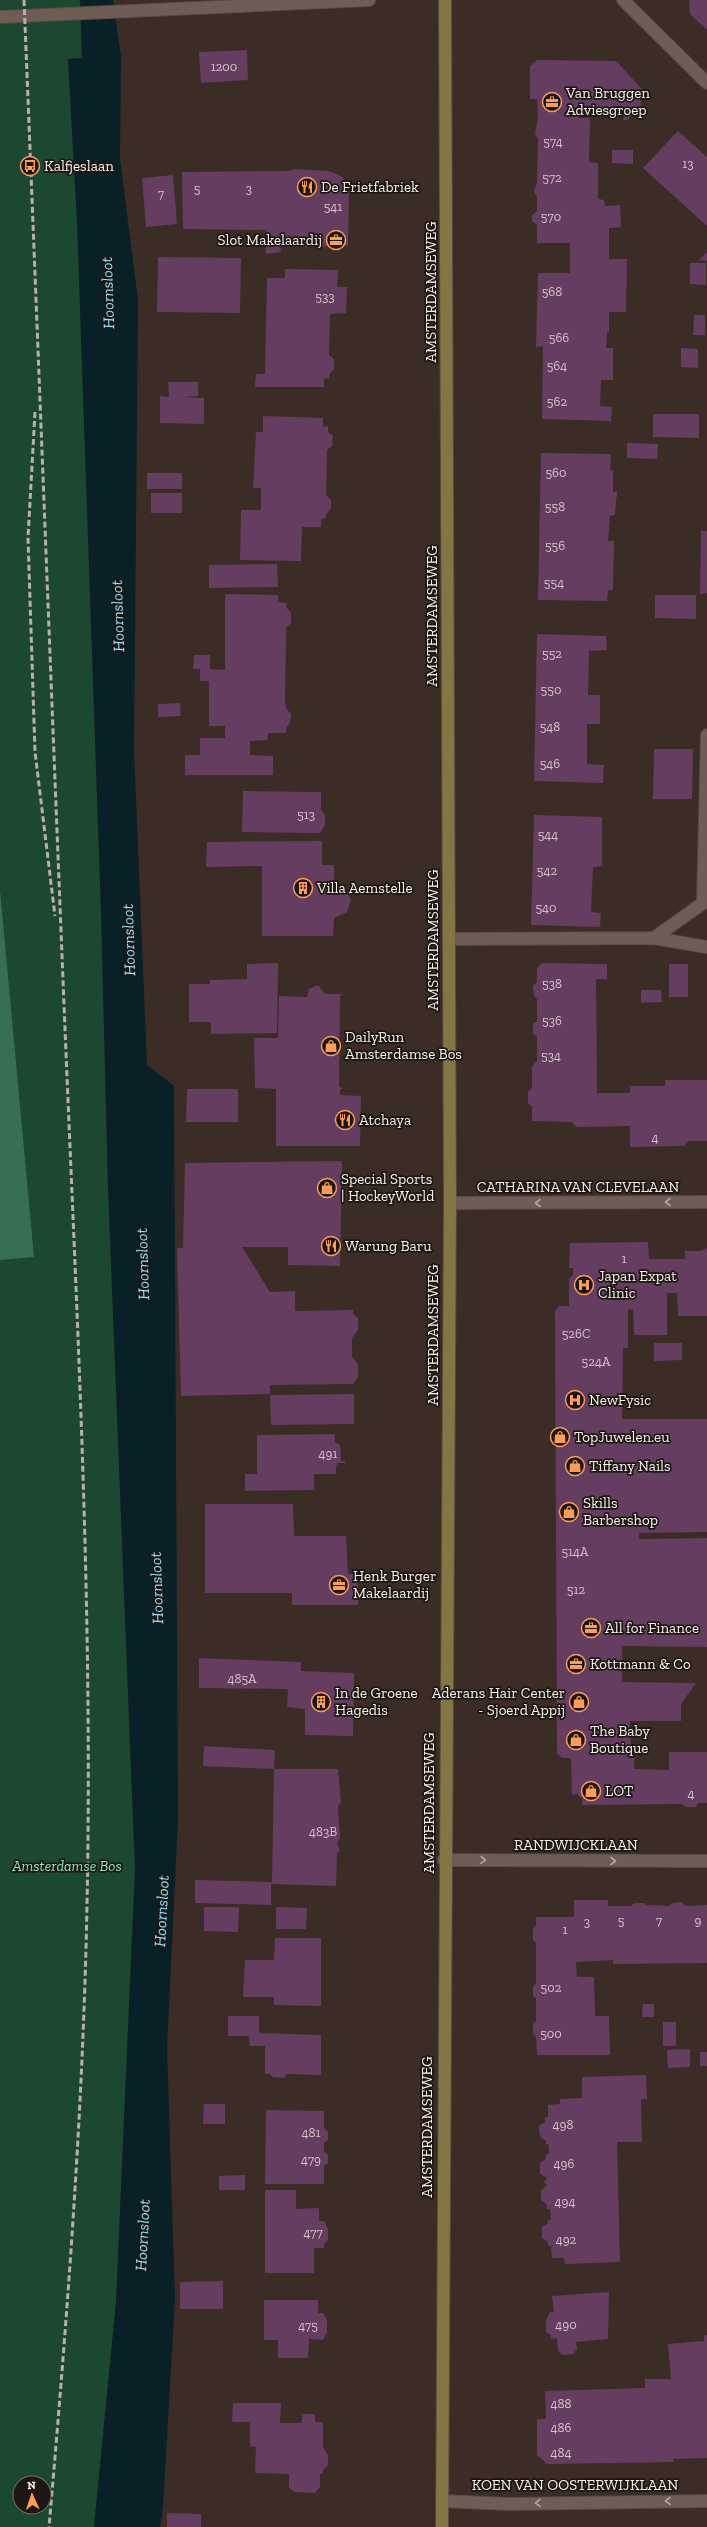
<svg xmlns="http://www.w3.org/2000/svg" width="707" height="2527" viewBox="0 0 707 2527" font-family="'Zilla Slab',serif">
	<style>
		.green { fill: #1c4731; fill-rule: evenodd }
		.forest { fill: #366f52 }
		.water { fill: #0a2027 }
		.building { fill: #653d61 }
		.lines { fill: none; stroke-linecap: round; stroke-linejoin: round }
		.lane-casing { stroke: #564a43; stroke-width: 14 }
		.street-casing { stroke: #564a43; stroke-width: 14 }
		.secondary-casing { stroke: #564a43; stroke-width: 14 }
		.lane { stroke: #6e5d54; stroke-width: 12 }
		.street { stroke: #6e5d54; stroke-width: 12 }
		.secondary { stroke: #847644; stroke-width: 12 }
		.rail { stroke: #bbafa9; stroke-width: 3; stroke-dasharray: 6 3; stroke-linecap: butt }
		.oneway { stroke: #b4a7a0 }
		.labels { text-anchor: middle; stroke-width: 3.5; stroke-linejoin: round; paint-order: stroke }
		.number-label { font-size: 13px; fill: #d6c4c9 }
		.poi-label { font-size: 15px; fill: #fbf1ec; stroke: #1d1713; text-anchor: start }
		.street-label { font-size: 15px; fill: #fbf1ec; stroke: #1d1713 }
		.park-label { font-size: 15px; font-style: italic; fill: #8ee5b5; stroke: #1d1713 }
		.water-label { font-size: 16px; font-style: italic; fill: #93e1ff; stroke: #1d1713 }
	</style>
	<rect width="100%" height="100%" fill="#3b2c25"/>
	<!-- green -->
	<path class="green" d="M 0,0 L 80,0 L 82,58 L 68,60 L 77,221 L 101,911 L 108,1187 L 135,1870 L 116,2302 L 94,2527 L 0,2527 ZM 20,2483 L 44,2483 L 44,2507 L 20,2507 Z"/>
	<!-- forest -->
	<path class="forest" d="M 0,890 L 34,1257 L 0,1260 Z"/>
	<!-- water -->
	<path class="water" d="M 80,0 L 113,0 L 121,56 L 120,158 L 138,300 L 134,751 L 147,1065 L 174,1086 L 178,1819 L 167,2047 L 175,2299 L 163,2507 L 160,2527 L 94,2527 L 116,2302 L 135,1870 L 108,1187 L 101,911 L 77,221 L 68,59 L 82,58 Z"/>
	<!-- building -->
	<path class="building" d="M 689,0 L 707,0 L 707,30 L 690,14 Z
		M 247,50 L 248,80 L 201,83 L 199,52 Z
		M 537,60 L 616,61 L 641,88 L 641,107 L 627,120 L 623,120 L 624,116 L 600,116 L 600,108 L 579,107 L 579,118 L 590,118 L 589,162 L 598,163 L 598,199 L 604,200 L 605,206 L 620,205 L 621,227 L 609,228 L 609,259 L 627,259 L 626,312 L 609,312 L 609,332 L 607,332 L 606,348 L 613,348 L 613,380 L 601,380 L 600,406 L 612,407 L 611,421 L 542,419 L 543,346 L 536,347 L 538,273 L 570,273 L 570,243 L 537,243 L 537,225 L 532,221 L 532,215 L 537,211 L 537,197 L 534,191 L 537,182 L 538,139 L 535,134 L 538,118 L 537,99 L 530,99 L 530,66 Z
		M 678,131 L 707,157 L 707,226 L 643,168 Z
		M 612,150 L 633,150 L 633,164 L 612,163 Z
		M 293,169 L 329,171 L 341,176 L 349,185 L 348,246 L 280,247 L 281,252 L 266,254 L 266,230 L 183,229 L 182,172 L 292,171 Z
		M 173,175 L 177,224 L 146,227 L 142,178 Z
		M 707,252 L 707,261 L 699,260 Z
		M 158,257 L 241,258 L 240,313 L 157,312 Z
		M 690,263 L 706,263 L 706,285 L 690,284 Z
		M 285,269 L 338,270 L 337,287 L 347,287 L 346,313 L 330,314 L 329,355 L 334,359 L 334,369 L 329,374 L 329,379 L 324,378 L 324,387 L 255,387 L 256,374 L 265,374 L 267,278 L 285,278 Z
		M 694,315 L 705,315 L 705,335 L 693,335 Z
		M 681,348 L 698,349 L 698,368 L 681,367 Z
		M 168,382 L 198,382 L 198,396 L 184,397 L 204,398 L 204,424 L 160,423 L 160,396 L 169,397 Z
		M 653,414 L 699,414 L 699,438 L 653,437 Z
		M 263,416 L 323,418 L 323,427 L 328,426 L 328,432 L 333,436 L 332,446 L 327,450 L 327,455 L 326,495 L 331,500 L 331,509 L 326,514 L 326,518 L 321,519 L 321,527 L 302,527 L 301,561 L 240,560 L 241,510 L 261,510 L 261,488 L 253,488 L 256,432 L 263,432 Z
		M 627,443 L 658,444 L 657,459 L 627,458 Z
		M 541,453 L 611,454 L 610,470 L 613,470 L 613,492 L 617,491 L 615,515 L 610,516 L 608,541 L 614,541 L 613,590 L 608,590 L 607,601 L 538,600 Z
		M 147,473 L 182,473 L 182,489 L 147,489 Z
		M 151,493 L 182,493 L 182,513 L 151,513 Z
		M 701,531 L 707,531 L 707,593 L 700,594 Z
		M 277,564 L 278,587 L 209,588 L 209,565 Z
		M 225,594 L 278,595 L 278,602 L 287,603 L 286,607 L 291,613 L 291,623 L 286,628 L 286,633 L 285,703 L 286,708 L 291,714 L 290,723 L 286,728 L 286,733 L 268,733 L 267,740 L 250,741 L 250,755 L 273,756 L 273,775 L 185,775 L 185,755 L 200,755 L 200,738 L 225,738 L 225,726 L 209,726 L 209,681 L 200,681 L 200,669 L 193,669 L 194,655 L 210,655 L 210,669 L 225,670 Z
		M 655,595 L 696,595 L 696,619 L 655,618 Z
		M 537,634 L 606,636 L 607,650 L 589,651 L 588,695 L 600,695 L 600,724 L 587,724 L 587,764 L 604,765 L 603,783 L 534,781 Z
		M 180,703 L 181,716 L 158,717 L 158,704 Z
		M 654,749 L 693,749 L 692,799 L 653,799 Z
		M 243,791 L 321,792 L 321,810 L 325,815 L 325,825 L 320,833 L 242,832 Z
		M 534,815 L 602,817 L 602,866 L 593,867 L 591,912 L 601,913 L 600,927 L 531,925 Z
		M 322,841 L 322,865 L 334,865 L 334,884 L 344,887 L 351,900 L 347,912 L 334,918 L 333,936 L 262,936 L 262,866 L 206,867 L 207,842 Z
		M 278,963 L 277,1033 L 211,1034 L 211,1022 L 189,1022 L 189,984 L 210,984 L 210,980 L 247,979 L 247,964 Z
		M 542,963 L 607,964 L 607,979 L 596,979 L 597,1093 L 630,1093 L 630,1086 L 665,1086 L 665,1080 L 707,1080 L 707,1141 L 689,1141 L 684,1146 L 630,1147 L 630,1126 L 576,1127 L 572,1122 L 532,1121 L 532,1106 L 528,1103 L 528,1092 L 532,1088 L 532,1066 L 537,1061 L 537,1037 L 533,1034 L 533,1024 L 537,1021 L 537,999 L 534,996 L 533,986 L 537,982 L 537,968 Z
		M 669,964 L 688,964 L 688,997 L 669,997 Z
		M 318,985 L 325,994 L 343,994 L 340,996 L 339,1086 L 343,1089 L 340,1089 L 340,1095 L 361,1096 L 360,1146 L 276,1146 L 276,1089 L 255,1088 L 254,1038 L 278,1038 L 279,996 L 307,997 L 309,989 Z
		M 641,990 L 661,990 L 662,1002 L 641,1003 Z
		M 187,1089 L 238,1089 L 238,1122 L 186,1122 Z
		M 342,1161 L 340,1266 L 288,1265 L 288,1247 L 242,1247 L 270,1292 L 295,1291 L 295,1311 L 353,1310 L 353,1314 L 358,1318 L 358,1330 L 352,1338 L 352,1357 L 358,1364 L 358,1377 L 353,1384 L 270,1385 L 270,1394 L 181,1396 L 177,1248 L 183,1248 L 185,1163 Z
		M 648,1242 L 649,1259 L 685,1259 L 685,1251 L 701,1251 L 707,1248 L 707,1316 L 678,1316 L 677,1293 L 667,1293 L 667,1335 L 634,1335 L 633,1309 L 628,1310 L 628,1348 L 623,1348 L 622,1419 L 707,1419 L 707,1532 L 639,1533 L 639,1539 L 707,1538 L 707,1647 L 622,1646 L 622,1682 L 696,1683 L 681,1704 L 681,1721 L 630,1721 L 631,1754 L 635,1754 L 634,1769 L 669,1770 L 669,1752 L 707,1752 L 707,1803 L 698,1803 L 696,1807 L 686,1807 L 682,1804 L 582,1805 L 582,1799 L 577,1794 L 572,1795 L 571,1758 L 562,1758 L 557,1754 L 555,1311 L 559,1306 L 569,1306 L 569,1279 L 573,1275 L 573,1268 L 569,1268 L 570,1243 Z
		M 654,1343 L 682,1343 L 682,1360 L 654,1361 Z
		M 354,1394 L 354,1424 L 271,1425 L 270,1395 Z
		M 335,1434 L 335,1442 L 340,1445 L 341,1461 L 345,1461 L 345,1463 L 338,1463 L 336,1466 L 336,1474 L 314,1474 L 314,1490 L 245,1491 L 245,1474 L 257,1474 L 257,1435 Z
		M 205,1504 L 293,1504 L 294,1536 L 346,1536 L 348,1574 L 358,1574 L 358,1605 L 292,1605 L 292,1593 L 205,1593 Z
		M 199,1658 L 301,1662 L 301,1671 L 354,1673 L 353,1736 L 305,1735 L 305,1709 L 287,1707 L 288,1689 L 199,1688 Z
		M 204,1746 L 275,1750 L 274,1769 L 338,1769 L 341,1803 L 338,1806 L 340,1839 L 337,1842 L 340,1851 L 337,1853 L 336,1886 L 271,1884 L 271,1905 L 195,1903 L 195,1880 L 272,1882 L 274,1769 L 203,1766 Z
		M 574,1900 L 608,1900 L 608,1906 L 631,1906 L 634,1903 L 644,1903 L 647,1905 L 669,1906 L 672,1903 L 682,1902 L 685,1906 L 707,1905 L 707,1963 L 613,1964 L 613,1960 L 576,1962 L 577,1977 L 594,1977 L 595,2016 L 609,2016 L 610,2055 L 537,2055 L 536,2037 L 533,2034 L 533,2024 L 536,2021 L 536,1998 L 533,1996 L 533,1986 L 536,1983 L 536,1943 L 533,1940 L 533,1929 L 536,1926 L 536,1917 L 574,1917 Z
		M 204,1907 L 239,1907 L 238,1932 L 204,1931 Z
		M 276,1907 L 307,1908 L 306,1929 L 276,1929 Z
		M 275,1938 L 321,1938 L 321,2006 L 274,2005 L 274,1997 L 243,1997 L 245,1960 L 274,1960 Z
		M 643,2004 L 654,2004 L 654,2017 L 642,2017 Z
		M 228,2016 L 259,2016 L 259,2033 L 321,2035 L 321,2075 L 287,2074 L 284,2078 L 272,2077 L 270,2074 L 265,2074 L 265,2046 L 250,2046 L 249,2036 L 228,2036 Z
		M 663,2022 L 676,2022 L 676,2046 L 663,2046 Z
		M 690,2049 L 690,2067 L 668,2068 L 667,2050 Z
		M 700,2052 L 707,2052 L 707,2066 L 700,2066 Z
		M 646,2075 L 647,2099 L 641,2099 L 642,2142 L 617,2142 L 620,2262 L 565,2264 L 564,2258 L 552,2258 L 551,2246 L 548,2246 L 548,2242 L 542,2238 L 542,2227 L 548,2223 L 548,2220 L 551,2220 L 550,2209 L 547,2209 L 547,2205 L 541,2200 L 541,2190 L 547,2185 L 544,2182 L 547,2178 L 540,2174 L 540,2163 L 546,2159 L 546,2154 L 549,2154 L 549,2144 L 546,2145 L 546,2141 L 540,2137 L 539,2126 L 545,2122 L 545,2117 L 548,2117 L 548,2105 L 560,2104 L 560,2099 L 582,2098 L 582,2077 Z
		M 204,2104 L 225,2104 L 225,2124 L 203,2124 Z
		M 266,2110 L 324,2111 L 324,2128 L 328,2132 L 328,2140 L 324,2143 L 324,2151 L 328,2155 L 328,2163 L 324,2166 L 324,2184 L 265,2184 Z
		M 245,2175 L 245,2190 L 219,2190 L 219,2176 Z
		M 265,2190 L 296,2190 L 296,2209 L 319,2208 L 319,2221 L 324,2221 L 328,2229 L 328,2240 L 324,2245 L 324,2248 L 314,2248 L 314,2273 L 265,2273 Z
		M 223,2281 L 223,2309 L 180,2309 L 180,2282 Z
		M 609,2292 L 608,2339 L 576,2342 L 577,2349 L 573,2354 L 563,2355 L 558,2351 L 557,2338 L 551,2339 L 551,2335 L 546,2332 L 546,2320 L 550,2312 L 554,2312 L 552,2296 Z
		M 264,2300 L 318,2300 L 318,2313 L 323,2313 L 327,2320 L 327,2332 L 323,2340 L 309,2339 L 308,2358 L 278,2358 L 278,2340 L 264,2340 Z
		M 707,2335 L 707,2458 L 673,2459 L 674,2462 L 547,2464 L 537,2455 L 537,2419 L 546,2419 L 545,2391 L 645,2388 L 645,2379 L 671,2379 L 668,2344 L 704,2341 L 704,2336 Z
		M 233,2403 L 281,2403 L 280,2423 L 302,2423 L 302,2414 L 315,2414 L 315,2422 L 323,2422 L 323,2447 L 328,2455 L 328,2465 L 323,2470 L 323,2474 L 320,2474 L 320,2487 L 315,2493 L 294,2492 L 289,2487 L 289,2474 L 255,2473 L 256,2447 L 250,2446 L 250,2422 L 232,2422 Z
		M 167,2513 L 201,2514 L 201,2527 L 167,2527 Z"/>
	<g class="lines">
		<!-- lane casing -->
		<g class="lane-casing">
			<path id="lane" d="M 654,938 L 703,903 L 707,735
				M 449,939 L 654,938 L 707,947"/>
		</g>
		<!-- street casing -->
		<g class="street-casing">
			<path id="street" d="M 623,0 L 707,83
				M 0,17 L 369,0
				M 450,1203 L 707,1202
				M 444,1860 L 707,1861
				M 442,2501 L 509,2504 L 707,2501"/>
		</g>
		<!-- secondary casing -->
		<g class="secondary-casing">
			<path id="secondary" d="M 442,2527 L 450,1203 L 445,0"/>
		</g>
		<!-- lane -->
		<use href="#lane" class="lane"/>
		<!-- street -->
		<use href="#street" class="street"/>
		<!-- secondary -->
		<use href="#secondary" class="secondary"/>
		<!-- rail -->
		<path class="rail" d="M 24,0 C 38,343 51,686 65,1029 C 77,1321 93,1613 87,1905 C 83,2113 67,2320 49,2527
			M 35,412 L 28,538 L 35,752 L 55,916"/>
	</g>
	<!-- one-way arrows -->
	<defs><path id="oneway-chevron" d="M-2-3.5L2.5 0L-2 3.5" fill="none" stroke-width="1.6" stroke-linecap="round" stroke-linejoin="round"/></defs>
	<g class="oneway">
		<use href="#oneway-chevron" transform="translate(668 1202) rotate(180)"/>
		<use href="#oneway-chevron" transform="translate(538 1203) rotate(180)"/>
		<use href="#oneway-chevron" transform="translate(483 1860) rotate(1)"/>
		<use href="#oneway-chevron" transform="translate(613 1861)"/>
		<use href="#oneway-chevron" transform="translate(668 2501) rotate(179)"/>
		<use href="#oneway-chevron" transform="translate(538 2503) rotate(179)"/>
	</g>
	<!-- icons -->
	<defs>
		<g id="office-ring" transform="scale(1)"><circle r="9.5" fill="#1d1713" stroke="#fd9c56" stroke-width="1.5"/><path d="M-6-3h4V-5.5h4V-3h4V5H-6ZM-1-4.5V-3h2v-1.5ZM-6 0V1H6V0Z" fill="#fd9c56"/></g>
		<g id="bus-ring" transform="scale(1)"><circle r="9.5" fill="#1d1713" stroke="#fd9c56" stroke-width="1.5"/><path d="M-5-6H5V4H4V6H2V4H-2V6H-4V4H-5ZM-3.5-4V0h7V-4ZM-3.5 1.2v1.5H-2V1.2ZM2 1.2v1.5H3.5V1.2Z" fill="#fd9c56"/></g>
		<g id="restaurant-ring" transform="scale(1)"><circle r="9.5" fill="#1d1713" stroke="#fd9c56" stroke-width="1.5"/><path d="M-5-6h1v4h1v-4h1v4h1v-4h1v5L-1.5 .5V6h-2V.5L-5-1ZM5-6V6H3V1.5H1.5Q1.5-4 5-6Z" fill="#fd9c56"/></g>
		<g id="building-ring" transform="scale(1)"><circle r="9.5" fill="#1d1713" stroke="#fd9c56" stroke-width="1.5"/><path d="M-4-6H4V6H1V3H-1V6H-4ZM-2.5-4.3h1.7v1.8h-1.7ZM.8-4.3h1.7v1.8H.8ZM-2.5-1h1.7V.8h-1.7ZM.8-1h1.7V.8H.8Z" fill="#fd9c56"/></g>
		<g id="shop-ring" transform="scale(1)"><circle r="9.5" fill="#1d1713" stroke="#fd9c56" stroke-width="1.5"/><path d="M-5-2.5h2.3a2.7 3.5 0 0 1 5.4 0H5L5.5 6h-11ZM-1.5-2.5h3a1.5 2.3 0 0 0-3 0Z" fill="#fd9c56"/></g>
		<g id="hospital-ring" transform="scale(1)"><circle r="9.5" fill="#1d1713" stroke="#fd9c56" stroke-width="1.5"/><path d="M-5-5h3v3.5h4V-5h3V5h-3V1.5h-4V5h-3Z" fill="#fd9c56"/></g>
	</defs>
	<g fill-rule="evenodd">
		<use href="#office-ring" x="552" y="102"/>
		<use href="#bus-ring" x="30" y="166"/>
		<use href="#restaurant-ring" x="307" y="187"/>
		<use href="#office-ring" x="336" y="240"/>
		<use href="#building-ring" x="303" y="888"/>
		<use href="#shop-ring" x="331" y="1046"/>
		<use href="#restaurant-ring" x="345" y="1120"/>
		<use href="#shop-ring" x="327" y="1188"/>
		<use href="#restaurant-ring" x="331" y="1246"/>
		<use href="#hospital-ring" x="584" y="1285"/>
		<use href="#hospital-ring" x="575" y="1400"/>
		<use href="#shop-ring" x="560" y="1437"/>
		<use href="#shop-ring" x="575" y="1466"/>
		<use href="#shop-ring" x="569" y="1512"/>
		<use href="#office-ring" x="339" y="1585"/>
		<use href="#office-ring" x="591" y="1628"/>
		<use href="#office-ring" x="576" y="1664"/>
		<use href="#building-ring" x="321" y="1702"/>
		<use href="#shop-ring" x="579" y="1702"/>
		<use href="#shop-ring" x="576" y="1740"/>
		<use href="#shop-ring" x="591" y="1791"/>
	</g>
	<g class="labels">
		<!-- number labels -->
		<g class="number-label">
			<text x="224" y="71">1200</text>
			<text x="553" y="146">574</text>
			<text x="688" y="168">13</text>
			<text x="552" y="182">572</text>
			<text x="197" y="193">5</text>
			<text x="249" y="193">3</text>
			<text x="161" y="198">7</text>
			<text x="333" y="211">541</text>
			<text x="551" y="221">570</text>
			<text x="552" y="296">568</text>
			<text x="325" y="301">533</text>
			<text x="559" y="342">566</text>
			<text x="557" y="370">564</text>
			<text x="557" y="406">562</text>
			<text x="556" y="477">560</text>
			<text x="555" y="511">558</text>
			<text x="555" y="550">556</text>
			<text x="554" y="587">554</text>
			<text x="552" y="658">552</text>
			<text x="551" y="694">550</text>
			<text x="550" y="731">548</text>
			<text x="550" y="768">546</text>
			<text x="306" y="819">513</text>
			<text x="548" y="839">544</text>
			<text x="547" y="875">542</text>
			<text x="546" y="912">540</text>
			<text x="552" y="988">538</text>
			<text x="552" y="1025">536</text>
			<text x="551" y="1060">534</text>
			<text x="655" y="1142">4</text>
			<text x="624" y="1263">1</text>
			<text x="576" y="1338">526C</text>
			<text x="596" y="1366">524A</text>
			<text x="328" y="1458">491</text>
			<text x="575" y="1556">514A</text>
			<text x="576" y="1594">512</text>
			<text x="242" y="1683">485A</text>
			<text x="691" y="1798">4</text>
			<text x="323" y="1836">483B</text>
			<text x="621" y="1925">5</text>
			<text x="659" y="1925">7</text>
			<text x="698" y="1925">9</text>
			<text x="587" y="1926">3</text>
			<text x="565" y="1934">1</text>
			<text x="551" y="1992">502</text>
			<text x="551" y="2038">500</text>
			<text x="563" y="2129">498</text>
			<text x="311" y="2137">481</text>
			<text x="311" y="2164">479</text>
			<text x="564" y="2168">496</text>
			<text x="565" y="2206">494</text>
			<text x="313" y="2237">477</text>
			<text x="566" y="2244">492</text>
			<text x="566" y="2329">490</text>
			<text x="308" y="2330">475</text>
			<text x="561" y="2408">488</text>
			<text x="561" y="2432">486</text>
			<text x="561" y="2457">484</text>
		</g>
		<!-- poi labels -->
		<g class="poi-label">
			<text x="566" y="98">Van Bruggen<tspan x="566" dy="17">Adviesgroep</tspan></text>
			<text x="44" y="171">Kalfjeslaan</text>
			<text x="321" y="192">De Frietfabriek</text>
			<text x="322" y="245" text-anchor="end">Slot Makelaardij</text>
			<text x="317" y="893">Villa Aemstelle</text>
			<text x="345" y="1042">DailyRun<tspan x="345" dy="17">Amsterdamse Bos</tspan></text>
			<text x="359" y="1125">Atchaya</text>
			<text x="341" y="1184">Special Sports<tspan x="341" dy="17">| HockeyWorld</tspan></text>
			<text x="345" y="1251">Warung Baru</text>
			<text x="598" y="1281">Japan Expat<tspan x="598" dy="17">Clinic</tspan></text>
			<text x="589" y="1405">NewFysic</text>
			<text x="574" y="1442">TopJuwelen.eu</text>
			<text x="589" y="1471">Tiffany Nails</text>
			<text x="583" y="1508">Skills<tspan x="583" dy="17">Barbershop</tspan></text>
			<text x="353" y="1581">Henk Burger<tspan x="353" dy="17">Makelaardij</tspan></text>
			<text x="605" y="1633">All for Finance</text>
			<text x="590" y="1669">Kottmann &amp; Co</text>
			<text x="335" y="1698">In de Groene<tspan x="335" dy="17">Hagedis</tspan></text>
			<text x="565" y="1698" text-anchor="end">Aderans Hair Center<tspan x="565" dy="17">- Sjoerd Appij</tspan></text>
			<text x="590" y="1736">The Baby<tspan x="590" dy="17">Boutique</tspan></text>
			<text x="605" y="1796">LOT</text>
		</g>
		<!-- street labels -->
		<g class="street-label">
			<text transform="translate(431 292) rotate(-90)" y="5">AMSTERDAMSEWEG</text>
			<text transform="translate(432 616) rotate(-90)" y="5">AMSTERDAMSEWEG</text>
			<text transform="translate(433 940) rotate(-90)" y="5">AMSTERDAMSEWEG</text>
			<text x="578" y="1192">CATHARINA VAN CLEVELAAN</text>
			<text transform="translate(433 1335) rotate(-90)" y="5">AMSTERDAMSEWEG</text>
			<text transform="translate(429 1803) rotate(-90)" y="5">AMSTERDAMSEWEG</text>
			<text x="576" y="1850">RANDWIJCKLAAN</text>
			<text transform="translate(427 2127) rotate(-90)" y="5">AMSTERDAMSEWEG</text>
			<text x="575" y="2490">KOEN VAN OOSTERWIJKLAAN</text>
		</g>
		<!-- park labels -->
		<g class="park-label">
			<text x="67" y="1871">Amsterdamse Bos</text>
		</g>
		<!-- water labels -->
		<g class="water-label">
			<text transform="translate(107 293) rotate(-92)" y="6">Hoornsloot</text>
			<text transform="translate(117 616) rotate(-92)" y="6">Hoornsloot</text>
			<text transform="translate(128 940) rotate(-92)" y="6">Hoornsloot</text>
			<text transform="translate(142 1264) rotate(-92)" y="6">Hoornsloot</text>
			<text transform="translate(156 1588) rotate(-92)" y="6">Hoornsloot</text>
			<text transform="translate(161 1911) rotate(-87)" y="6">Hoornsloot</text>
			<text transform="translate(142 2235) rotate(-87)" y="6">Hoornsloot</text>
		</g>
	</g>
	<!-- north arrow -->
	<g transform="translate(32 2495) rotate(357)"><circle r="19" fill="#1d1713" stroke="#766e6a"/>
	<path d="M0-3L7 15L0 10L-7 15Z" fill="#fd9c56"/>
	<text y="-6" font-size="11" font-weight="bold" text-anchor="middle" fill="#fbf1ec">N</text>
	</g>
</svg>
